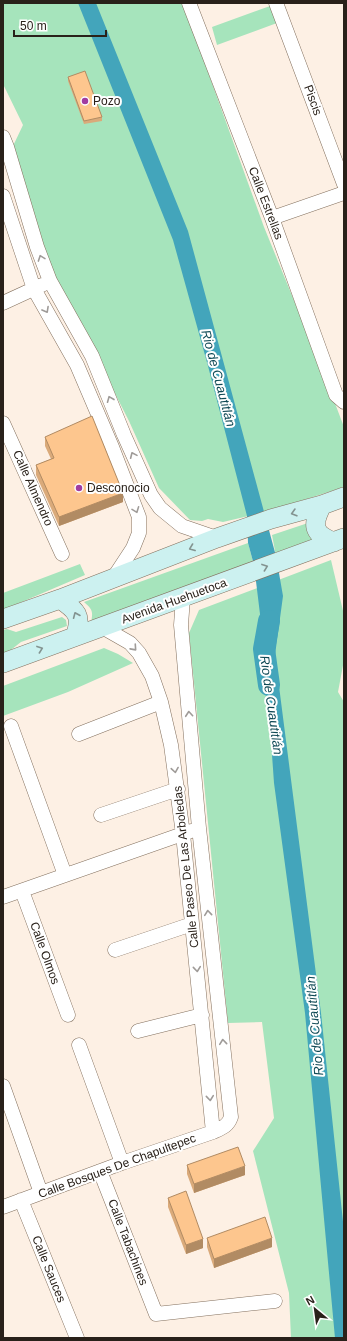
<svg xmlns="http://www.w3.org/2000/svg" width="347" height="1341" viewBox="0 0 347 1341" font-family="Arial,sans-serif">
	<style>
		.green { fill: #a6e4bc }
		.water { fill: #43a5bb }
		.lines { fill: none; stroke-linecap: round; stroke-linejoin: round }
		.river { stroke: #43a5bb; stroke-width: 22 }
		.street-casing { stroke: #84715f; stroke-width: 15 }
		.secondary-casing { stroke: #84715f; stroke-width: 20 }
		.street { stroke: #fff; stroke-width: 14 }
		.secondary { stroke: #ccf1f0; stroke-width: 19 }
		.wall { fill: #daaa7a }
		.shaded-wall { fill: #b18b63 }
		.building { fill: #fdc68e; stroke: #b18b63 }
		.oneway { stroke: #9f9b98 }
		.oneway2 { stroke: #839390 }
		.poi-dot { fill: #a13ca1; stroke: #fff; stroke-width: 1.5 }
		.labels { text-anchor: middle; stroke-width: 4; stroke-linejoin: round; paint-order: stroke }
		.street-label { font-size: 12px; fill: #29211a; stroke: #fff }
		.poi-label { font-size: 12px; fill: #29211a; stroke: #fff; text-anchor: start }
		.water-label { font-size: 13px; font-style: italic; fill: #0f4955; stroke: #fff }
	</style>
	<rect width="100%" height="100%" fill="#fdf0e4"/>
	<!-- green -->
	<path class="green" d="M 3,3 L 183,3 L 264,227 L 320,364 L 344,427 L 344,487 L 266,512 L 223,522 L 208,519 L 202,521 L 190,520 L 159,488 L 129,421 L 49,264 L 13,146 L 23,125 L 3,84 Z
		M 270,6 L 277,23 L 217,45 L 212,27 Z
		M 311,522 L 316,542 L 276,556 L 272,535 Z
		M 248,543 L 254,565 L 91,623 C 93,611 93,610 84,602 Z
		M 331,560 L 344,615 L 344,660 L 338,692 L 344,702 L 344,1338 L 291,1338 L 289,1293 L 253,1151 L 274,1118 L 262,1022 L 228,1023 L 189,633 L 199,610 Z
		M 80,564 L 85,575 L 3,610 L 3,593 Z
		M 62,617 L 66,620 L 67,626 L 21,642 L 3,656 L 3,630 L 7,629 L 16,632 Z
		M 104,648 L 118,654 L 133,663 L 68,692 L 3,716 L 3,686 Z"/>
	<!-- water -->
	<path class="water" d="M 78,3 L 96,3 L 188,231 L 276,556 L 283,596 L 275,655 L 321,1013 L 344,1231 L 344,1338 L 335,1338 L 305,1013 L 274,783 L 265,655 L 254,565 L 248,543 L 247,516 L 208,366 L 173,240 Z"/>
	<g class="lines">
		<!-- river -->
		<path class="river" d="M 269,685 L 264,649 L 269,621"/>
		<!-- street casing -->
		<g class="street-casing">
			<path id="street" d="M 189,3 L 272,218 L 336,395 L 344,402
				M 276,3 L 344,184
				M 3,137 L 7,147 L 37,247 L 50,281 L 92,356 L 124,435 L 151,495 L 160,508 L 182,526 L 217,538
				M 3,196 L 34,289 L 77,365 L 112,447 L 139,517 L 139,533 L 133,548 L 114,577
				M 272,218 L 344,193
				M 3,303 L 42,285
				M 3,423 L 62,554
				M 102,627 L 130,643 L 139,653 L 152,676 L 161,702 L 171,745 L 183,834 L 213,1132
				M 11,726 L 65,875
				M 79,734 L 161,702
				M 101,815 L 178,789
				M 22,891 L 68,1015
				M 3,897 L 191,831
				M 115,950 L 192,924
				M 138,1031 L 202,1015
				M 79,1045 L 122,1163
				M 3,1086 L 41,1193
				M 100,1171 L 156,1314 L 275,1301
				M 21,1200 L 77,1338
				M 3,1207 L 122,1163 L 213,1132 C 222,1128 228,1126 231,1117 L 199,828 L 181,625 L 183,598"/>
		</g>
		<!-- secondary casing -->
		<g class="secondary-casing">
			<path id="secondary" d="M 322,505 C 312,524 312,534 334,542
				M 60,599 C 76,610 83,616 75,636
				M 3,619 L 60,599 L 217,538 L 271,519 L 322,505 L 344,497
				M 3,663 L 344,538"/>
		</g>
		<!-- street -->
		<use href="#street" class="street"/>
		<!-- secondary -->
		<use href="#secondary" class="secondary"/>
	</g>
	<!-- wall -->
	<path class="wall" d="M 68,77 L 102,117 L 102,121 L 84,124 L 68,81 Z
		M 45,437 L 123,502 L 59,526 L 36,475 L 36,465 L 51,459 L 45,446 Z
		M 187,1165 L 245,1175 L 194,1193 L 187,1174 Z
		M 168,1198 L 203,1248 L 186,1254 L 168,1207 Z
		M 207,1238 L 272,1247 L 214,1268 L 207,1247 Z"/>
	<!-- shaded-wall -->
	<path class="shaded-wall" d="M 123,493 L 123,502 L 59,526 L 59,517 Z
		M 245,1166 L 245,1175 L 194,1193 L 194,1184 Z
		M 272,1238 L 272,1247 L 214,1268 L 214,1259 Z
		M 203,1239 L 203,1248 L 186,1254 L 186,1245 Z"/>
	<!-- building -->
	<path class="building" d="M 85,71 L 102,117 L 84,121 L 68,77 Z
		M 92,416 L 123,493 L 59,517 L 36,465 L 54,458 L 45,437 Z
		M 238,1147 L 245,1166 L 194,1184 L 187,1165 Z
		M 186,1191 L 203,1239 L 186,1245 L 168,1198 Z
		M 265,1217 L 272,1238 L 214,1259 L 207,1238 Z"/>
	<!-- one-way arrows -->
	<defs><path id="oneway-chevron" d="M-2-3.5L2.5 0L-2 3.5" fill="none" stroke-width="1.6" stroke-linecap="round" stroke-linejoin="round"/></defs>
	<g class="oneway">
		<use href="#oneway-chevron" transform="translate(41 258) rotate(-110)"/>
		<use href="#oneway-chevron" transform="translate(46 310) rotate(61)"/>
		<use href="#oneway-chevron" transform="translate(110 399) rotate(-112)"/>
		<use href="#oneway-chevron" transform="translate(133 455) rotate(-114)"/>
		<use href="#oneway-chevron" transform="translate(136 510) rotate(69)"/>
		<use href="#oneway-chevron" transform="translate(134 648) rotate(48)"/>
		<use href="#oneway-chevron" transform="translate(189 714) rotate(-95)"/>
		<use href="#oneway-chevron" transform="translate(175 770) rotate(81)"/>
		<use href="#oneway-chevron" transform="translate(208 913) rotate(-96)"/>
		<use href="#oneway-chevron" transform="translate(197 969) rotate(84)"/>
		<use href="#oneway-chevron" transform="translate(223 1042) rotate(-96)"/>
		<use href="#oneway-chevron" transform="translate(210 1098) rotate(84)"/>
	</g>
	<g class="oneway2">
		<use href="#oneway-chevron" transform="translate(294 513) rotate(164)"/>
		<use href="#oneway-chevron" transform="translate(192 548) rotate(159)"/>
		<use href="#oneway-chevron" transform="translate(265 567) rotate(-20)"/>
		<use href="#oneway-chevron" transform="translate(76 615) rotate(-113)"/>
		<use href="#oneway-chevron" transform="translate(40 649) rotate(-20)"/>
	</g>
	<!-- markers -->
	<g class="poi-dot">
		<circle cx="85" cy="101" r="4"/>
		<circle cx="79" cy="488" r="4"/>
	</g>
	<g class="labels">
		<!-- street labels -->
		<g class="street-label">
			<text transform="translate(313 100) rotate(70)" y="4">Piscis</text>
			<text transform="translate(266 203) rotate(69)" y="4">Calle Estrellas</text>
			<text transform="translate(33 488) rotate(66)" y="4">Calle Almendro</text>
			<text transform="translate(174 601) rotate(-20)" y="4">Avenida Huehuetoca</text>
			<text transform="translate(186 867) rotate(-96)" y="4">Calle Paseo De Las Arboledas</text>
			<text transform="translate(45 953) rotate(70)" y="4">Calle Olmos</text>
			<text transform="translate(117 1166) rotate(-20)" y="4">Calle Bosques De Chapultepec</text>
			<text transform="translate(128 1242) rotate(69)" y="4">Calle Tabachines</text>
			<text transform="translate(49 1269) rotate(68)" y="4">Calle Sauces</text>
		</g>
		<!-- poi labels -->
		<g class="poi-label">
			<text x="93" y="105">Pozo</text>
			<text x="87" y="492">Desconocio</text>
		</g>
		<!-- water labels -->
		<g class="water-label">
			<text transform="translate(219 378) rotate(75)" y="5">Rio de Cuautitlán</text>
			<text transform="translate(272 705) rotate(82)" y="5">Rio de Cuautitlán</text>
			<text transform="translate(314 1026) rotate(-95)" y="5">Rio de Cuautitlán</text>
		</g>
	</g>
	<!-- border -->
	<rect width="347" height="1341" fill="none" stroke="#29211a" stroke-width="8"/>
	<!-- north arrow -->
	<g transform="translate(315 1309) rotate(331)" stroke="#ffffff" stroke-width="3" paint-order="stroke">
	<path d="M0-3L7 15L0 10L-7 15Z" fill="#29211a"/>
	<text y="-6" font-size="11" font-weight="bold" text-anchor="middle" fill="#29211a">N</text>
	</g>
	<!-- scale -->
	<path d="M14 30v6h92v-6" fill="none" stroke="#29211a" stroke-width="2"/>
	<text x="20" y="30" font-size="12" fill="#29211a" stroke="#ffffff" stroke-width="3" paint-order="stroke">50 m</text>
</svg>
